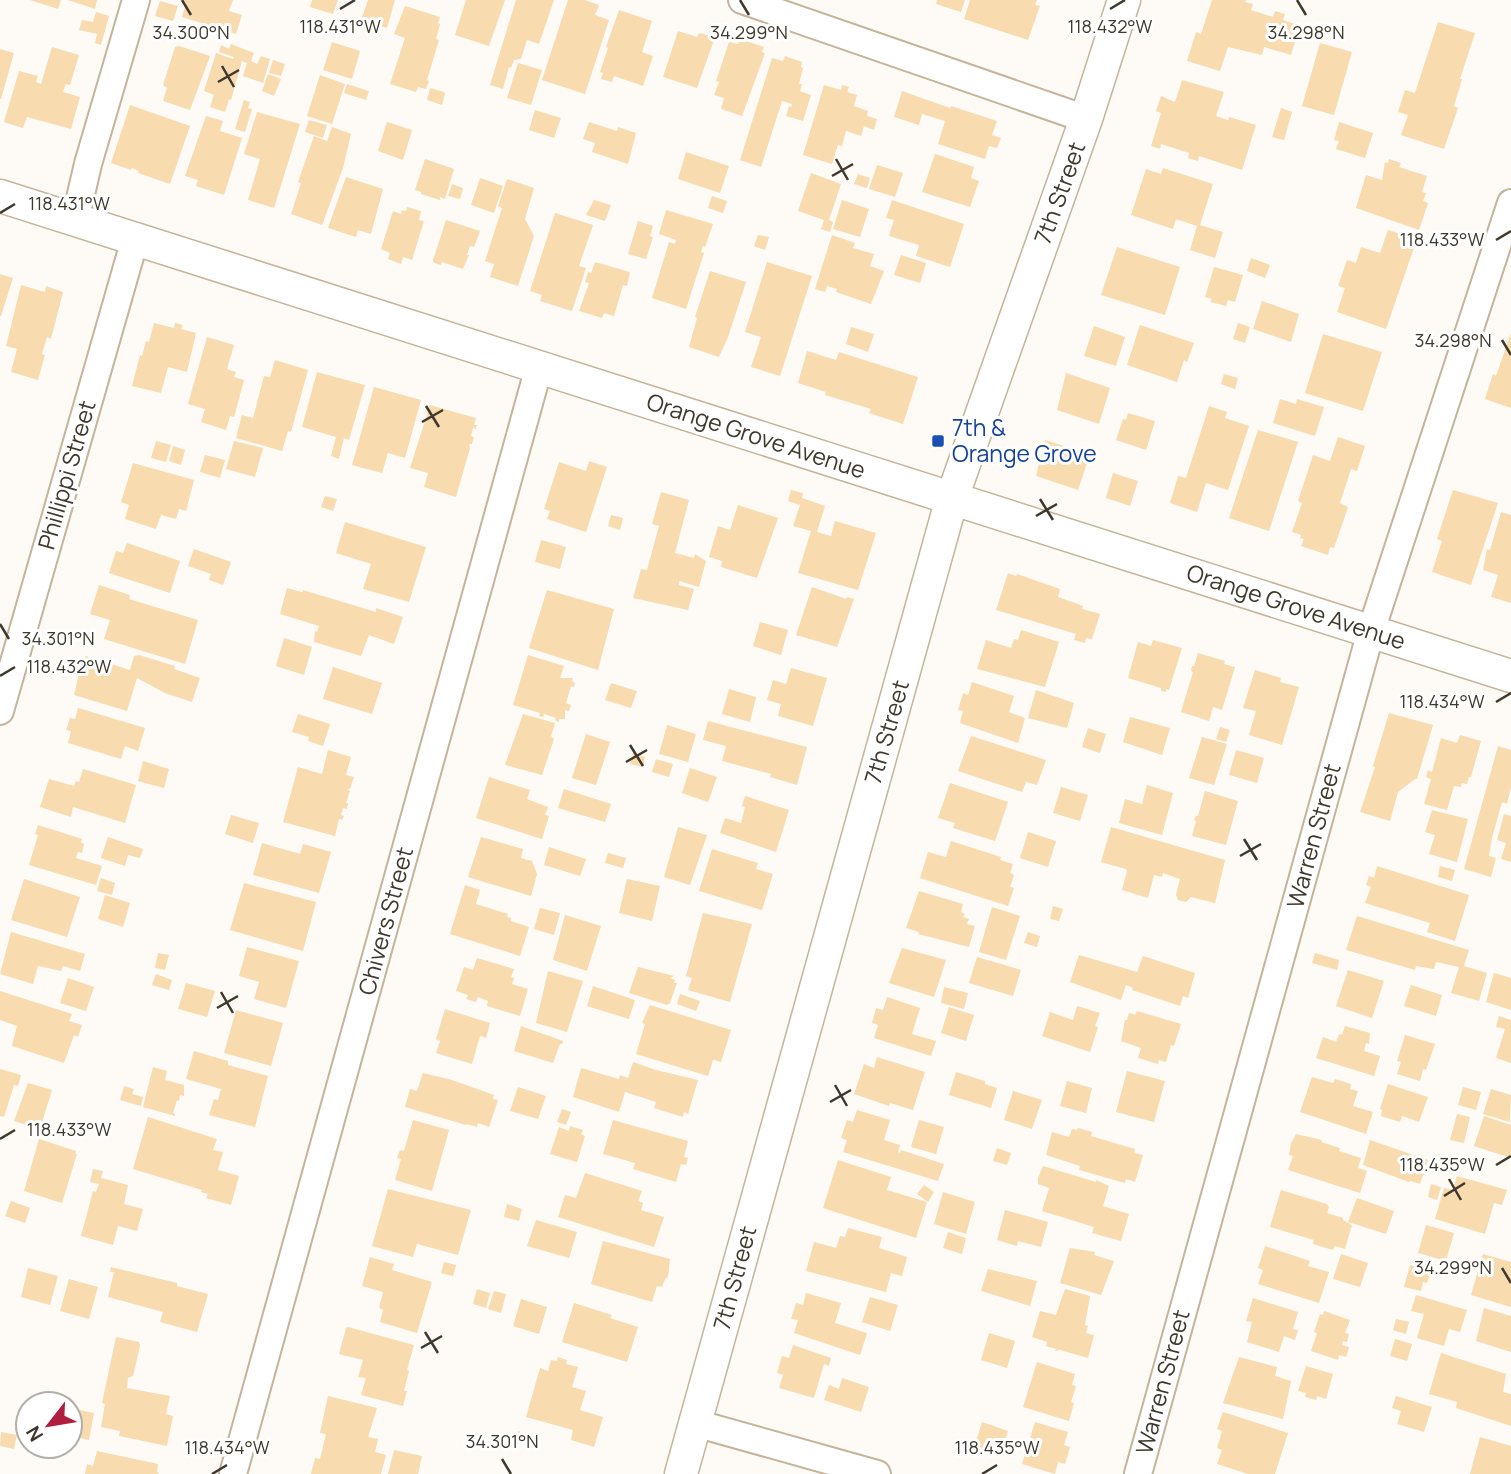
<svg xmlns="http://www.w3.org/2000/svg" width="1511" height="1474" viewBox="0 0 1511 1474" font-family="Manrope,sans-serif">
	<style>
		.building { fill: #f8dbaf }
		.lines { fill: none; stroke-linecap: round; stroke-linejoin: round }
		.minor-casing { stroke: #c5b499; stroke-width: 30 }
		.tertiary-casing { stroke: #c5b499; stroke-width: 35 }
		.minor { stroke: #fff; stroke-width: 26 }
		.tertiary { stroke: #fff; stroke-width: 32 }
		.ticks { fill: none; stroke: #3f382d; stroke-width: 2.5 }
		.transit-dot { fill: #1a4fb4; stroke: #fff; stroke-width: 2.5 }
		.labels { text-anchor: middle; stroke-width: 6; stroke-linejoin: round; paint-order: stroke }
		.street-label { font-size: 23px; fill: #3f382d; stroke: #fff }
		.transit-label { font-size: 23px; fill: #164399; stroke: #fff; text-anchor: start }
		.ticks-label { font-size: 18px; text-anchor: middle; fill: #3f382d; stroke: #fff; stroke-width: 6; stroke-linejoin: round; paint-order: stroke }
	</style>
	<rect width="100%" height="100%" fill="#fefaf5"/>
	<!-- building -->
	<path class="building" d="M 30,0 L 61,0 L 58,9 Z
		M 68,0 L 97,0 L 95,9 Z
		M 180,0 L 233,0 L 229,11 L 242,15 L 236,34 L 182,17 L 186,3 Z
		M 312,0 L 338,0 L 333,14 L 310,7 Z
		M 368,0 L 395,0 L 387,28 L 361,20 Z
		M 466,0 L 505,0 L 489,46 L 455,35 Z
		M 516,0 L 554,0 L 539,44 L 527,40 L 521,59 L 514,60 L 511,68 L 509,67 L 503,89 L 490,85 Z
		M 568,0 L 585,0 L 599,5 L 595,15 L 609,20 L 585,94 L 542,80 Z
		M 937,0 L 965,0 L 961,12 L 936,4 Z
		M 970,0 L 1037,0 L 1035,5 L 1040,6 L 1028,40 L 964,19 Z
		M 1212,0 L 1246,0 L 1245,2 L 1253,4 L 1251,10 L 1273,17 L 1275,11 L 1285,14 L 1283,20 L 1300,26 L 1299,28 L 1304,30 L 1300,39 L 1296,38 L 1291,55 L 1264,47 L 1262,55 L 1228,47 L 1220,71 L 1187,61 L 1196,32 L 1201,34 Z
		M 160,1 L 178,6 L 173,21 L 155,16 Z
		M 405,6 L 440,17 L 438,23 L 440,24 L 436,39 L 439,40 L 427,80 L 429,81 L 426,89 L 418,87 L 416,92 L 390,84 L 405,38 L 394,34 Z
		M 619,10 L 652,21 L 642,52 L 653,56 L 643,86 L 614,76 L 612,82 L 601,79 L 603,73 L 600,72 L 608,48 L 606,47 Z
		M 96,12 L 109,16 L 101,45 L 95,43 L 97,34 L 79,30 L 82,20 L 93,22 Z
		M 1438,22 L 1475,33 L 1460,79 L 1462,79 L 1454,106 L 1458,108 L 1444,149 L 1401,135 L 1408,115 L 1398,112 L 1405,90 L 1415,93 Z
		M 678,31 L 697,37 L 699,33 L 715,37 L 697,88 L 663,77 Z
		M 740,39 L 764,47 L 762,52 L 765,53 L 742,116 L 721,109 L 724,98 L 714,95 L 719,82 L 716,81 L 729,42 L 738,44 Z
		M 332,42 L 360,51 L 352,79 L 323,70 Z
		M 1320,43 L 1352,52 L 1334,115 L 1302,106 Z
		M 231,44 L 254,53 L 251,61 L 257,64 L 261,56 L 270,59 L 263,83 L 243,76 L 247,63 L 242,61 L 231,100 L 229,99 L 225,112 L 210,107 L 214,95 L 204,91 L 216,53 L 233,59 L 234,57 L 219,52 L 221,45 L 229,49 Z
		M 179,46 L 210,56 L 190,110 L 163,101 L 167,88 L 163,85 L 175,47 Z
		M 52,47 L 79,55 L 70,85 L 66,84 L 63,92 L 80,97 L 71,129 L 27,117 L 23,128 L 4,122 L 19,71 L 38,76 L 36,82 L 41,84 Z
		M 0,49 L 14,53 L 1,99 L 0,99 Z
		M 785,56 L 802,62 L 801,67 L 803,68 L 799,84 L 802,84 L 800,91 L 811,95 L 803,121 L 786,116 L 789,106 L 791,107 L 792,104 L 782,101 L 761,167 L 740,160 L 772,58 L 783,61 Z
		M 273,60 L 285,64 L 281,76 L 269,73 Z
		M 518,63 L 542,70 L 531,105 L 507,98 Z
		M 268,74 L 281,79 L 274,96 L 262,91 Z
		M 320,75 L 345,84 L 332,124 L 307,116 Z
		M 1182,80 L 1224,92 L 1216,116 L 1228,120 L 1229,117 L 1256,125 L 1242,170 L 1199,156 L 1198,161 L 1188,158 L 1189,153 L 1161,144 L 1160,149 L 1151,146 L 1161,113 L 1156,111 L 1161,96 L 1175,102 Z
		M 347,84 L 369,91 L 366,100 L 344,93 Z
		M 824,85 L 841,90 L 842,85 L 849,87 L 847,92 L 857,95 L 854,106 L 868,111 L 867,116 L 877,119 L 874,130 L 864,126 L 861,136 L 846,131 L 842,146 L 838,145 L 832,164 L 803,155 Z
		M 430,88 L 444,92 L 445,94 L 442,105 L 427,100 Z
		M 902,91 L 950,108 L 951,106 L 997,121 L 992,135 L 1001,138 L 997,148 L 989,146 L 985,159 L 938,144 L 945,121 L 922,114 L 919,125 L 894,117 Z
		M 244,100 L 250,102 L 248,108 L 252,109 L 245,132 L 235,129 Z
		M 130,105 L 190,126 L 170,184 L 138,173 L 139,171 L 132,168 L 131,170 L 111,163 Z
		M 1281,108 L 1292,112 L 1284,140 L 1272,137 Z
		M 535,110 L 561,118 L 554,138 L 529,130 Z
		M 257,112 L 300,124 L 274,208 L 248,200 L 260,159 L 244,154 Z
		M 206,116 L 223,121 L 220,131 L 242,138 L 224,195 L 196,186 L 198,180 L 185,176 Z
		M 309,120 L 327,125 L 323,138 L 305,132 Z
		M 387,122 L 412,130 L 403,160 L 378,151 Z
		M 589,122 L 617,131 L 618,127 L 636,133 L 628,164 L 592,152 L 595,143 L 583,139 Z
		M 1339,122 L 1373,133 L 1365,158 L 1336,149 L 1339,141 L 1334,140 Z
		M 332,127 L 351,134 L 343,168 L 322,225 L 291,214 L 301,183 L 298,182 L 314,136 L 327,141 Z
		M 686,152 L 729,166 L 720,193 L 678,179 Z
		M 935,154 L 974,167 L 971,178 L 979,181 L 970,207 L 922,192 Z
		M 425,159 L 454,169 L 445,199 L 440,197 L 440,200 L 421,194 L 421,192 L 415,190 Z
		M 1389,159 L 1401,163 L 1399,167 L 1427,176 L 1422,192 L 1426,193 L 1423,201 L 1428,203 L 1419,230 L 1356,208 L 1366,175 L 1382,180 L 1385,162 L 1388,163 Z
		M 877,165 L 903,173 L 895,197 L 869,189 Z
		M 1163,168 L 1213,184 L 1200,225 L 1223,232 L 1215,258 L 1190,250 L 1197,226 L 1176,219 L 1173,229 L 1131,215 L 1146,169 L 1161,174 Z
		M 811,173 L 841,184 L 829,220 L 833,222 L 830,232 L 821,229 L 824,220 L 798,211 Z
		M 858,174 L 870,178 L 867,188 L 854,184 Z
		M 346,177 L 383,189 L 371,234 L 358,230 L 356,237 L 328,228 Z
		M 480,178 L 503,186 L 494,213 L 471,205 Z
		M 507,179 L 534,188 L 525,219 L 534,236 L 518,286 L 490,277 L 494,264 L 485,261 L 502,208 L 498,206 Z
		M 452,184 L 463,188 L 460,199 L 448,196 Z
		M 712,196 L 727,201 L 723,213 L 708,208 Z
		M 594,200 L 611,205 L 605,221 L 586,215 Z
		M 842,200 L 869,209 L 860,237 L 833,229 Z
		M 892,200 L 964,224 L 950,267 L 916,256 L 919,245 L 889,236 L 894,220 L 886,218 Z
		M 407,207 L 421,211 L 419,220 L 424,221 L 412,260 L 403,257 L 401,264 L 388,259 L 390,253 L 381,249 L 393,211 L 401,214 L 402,210 L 406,211 Z
		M 666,210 L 713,224 L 705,247 L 703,246 L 701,252 L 704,253 L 686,309 L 652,298 L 669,242 L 675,244 L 676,240 L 659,234 Z
		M 555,213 L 593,225 L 579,266 L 586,268 L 572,311 L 540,301 L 542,295 L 530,291 Z
		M 446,220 L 480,231 L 474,247 L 470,246 L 467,255 L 469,255 L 463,269 L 442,262 L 441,265 L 434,263 L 433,260 Z
		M 638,221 L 653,226 L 650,236 L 653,237 L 646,259 L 628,254 Z
		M 1388,230 L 1417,239 L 1386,329 L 1337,312 L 1345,288 L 1338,286 L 1347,260 L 1356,263 L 1361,247 L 1380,253 Z
		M 758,235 L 769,237 L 765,250 L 754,246 Z
		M 832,235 L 855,243 L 853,248 L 874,254 L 870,266 L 884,271 L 871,304 L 836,292 L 837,289 L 827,286 L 825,292 L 815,289 Z
		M 1117,247 L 1180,267 L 1165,315 L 1101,295 Z
		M 901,255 L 926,263 L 920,283 L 894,275 Z
		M 1251,258 L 1270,265 L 1265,278 L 1247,271 Z
		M 595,262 L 630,272 L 627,286 L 623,285 L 614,316 L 604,313 L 602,318 L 579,311 L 589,283 L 585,282 L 588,272 L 591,273 Z
		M 767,262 L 812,276 L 780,376 L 751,367 L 761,337 L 745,332 Z
		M 1214,267 L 1243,275 L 1235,302 L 1228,300 L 1226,306 L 1210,302 L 1212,299 L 1205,297 Z
		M 710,271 L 746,282 L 728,337 L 719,357 L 689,347 L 697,318 L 695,317 Z
		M 0,274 L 13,278 L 1,316 L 0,316 Z
		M 21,285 L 45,292 L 46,286 L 63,292 L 51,339 L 47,337 L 42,354 L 45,355 L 38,380 L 11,372 L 17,349 L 6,346 Z
		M 1262,301 L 1299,314 L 1291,342 L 1253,329 Z
		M 154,323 L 174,328 L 175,323 L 183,325 L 181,329 L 196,333 L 187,372 L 168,367 L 161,393 L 132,386 L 140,355 L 142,356 L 146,341 L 149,342 Z
		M 1238,323 L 1250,327 L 1245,343 L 1233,339 Z
		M 1140,325 L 1194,343 L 1187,362 L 1184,360 L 1177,382 L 1127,365 Z
		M 1094,326 L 1125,337 L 1116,366 L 1084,356 Z
		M 851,327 L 874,334 L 868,352 L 846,344 Z
		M 1511,333 L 1511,408 L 1485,399 L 1493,374 L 1496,376 Z
		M 1323,334 L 1382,352 L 1363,411 L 1305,393 Z
		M 207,337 L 234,345 L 227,369 L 236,372 L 234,377 L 244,380 L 234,417 L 230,416 L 226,430 L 201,422 L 205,409 L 188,404 Z
		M 807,351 L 836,360 L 839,352 L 918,377 L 903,424 L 869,413 L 871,409 L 825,395 L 826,392 L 798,383 Z
		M 275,360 L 308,370 L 291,432 L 288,431 L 282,451 L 236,438 L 242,415 L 253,418 L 264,376 L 270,377 Z
		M 317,372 L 365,385 L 349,440 L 344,438 L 339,459 L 331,456 L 336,437 L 302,427 Z
		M 1066,373 L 1110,388 L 1099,424 L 1057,410 Z
		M 1224,374 L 1238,378 L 1235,389 L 1221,384 Z
		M 374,387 L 421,400 L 405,458 L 388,453 L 382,473 L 352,465 Z
		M 1280,399 L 1296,404 L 1297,399 L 1324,407 L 1315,436 L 1273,423 Z
		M 430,405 L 476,418 L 474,425 L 477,425 L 476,429 L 473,428 L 471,436 L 474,437 L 472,444 L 469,444 L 470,448 L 456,497 L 424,487 L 428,473 L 410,468 Z
		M 1209,406 L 1227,412 L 1225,418 L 1249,426 L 1228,490 L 1206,483 L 1197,512 L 1170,503 L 1178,476 L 1186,478 Z
		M 1128,413 L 1155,421 L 1146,450 L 1116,440 L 1123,419 L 1126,420 Z
		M 1258,430 L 1298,442 L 1269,531 L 1229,518 Z
		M 1338,437 L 1365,446 L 1357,471 L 1351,469 L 1340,503 L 1348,507 L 1334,548 L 1330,547 L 1328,555 L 1301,546 L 1304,539 L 1300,538 L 1301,535 L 1292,532 L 1302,503 L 1298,501 L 1313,455 L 1330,461 Z
		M 1045,440 L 1090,454 L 1078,490 L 1036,476 Z
		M 156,441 L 171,445 L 166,462 L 151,458 Z
		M 234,441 L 263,448 L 255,477 L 226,469 Z
		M 173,446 L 185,450 L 181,465 L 169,461 Z
		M 205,455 L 225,460 L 220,478 L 200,472 Z
		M 589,461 L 607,467 L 586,532 L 547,519 L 550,511 L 544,509 L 559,462 L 586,471 Z
		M 133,463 L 194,480 L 186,511 L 179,509 L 176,519 L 161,515 L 156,529 L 125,519 L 129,505 L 121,502 Z
		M 1113,473 L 1138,481 L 1130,506 L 1106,498 Z
		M 791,490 L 803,493 L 802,498 L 825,506 L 817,532 L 831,536 L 835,521 L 876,533 L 858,590 L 798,573 L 811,531 L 793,526 L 800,505 L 788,501 Z
		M 1453,490 L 1498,503 L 1471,585 L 1432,572 L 1442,541 L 1437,539 Z
		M 661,492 L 689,500 L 675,553 L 694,558 L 695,554 L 706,561 L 699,587 L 679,581 L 679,585 L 694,589 L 688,610 L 633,598 L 641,569 L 647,570 L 659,526 L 652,524 Z
		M 325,496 L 337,499 L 333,511 L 321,507 Z
		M 738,505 L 778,518 L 757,578 L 721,567 L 722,561 L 709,557 L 718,526 L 730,530 Z
		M 1501,512 L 1511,515 L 1511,603 L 1491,597 L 1498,575 L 1483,570 L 1487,549 L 1490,550 Z
		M 611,515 L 623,518 L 620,530 L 608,526 Z
		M 345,522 L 426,547 L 409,602 L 363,589 L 371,564 L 336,553 Z
		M 541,540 L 566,547 L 560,569 L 535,562 Z
		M 127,543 L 180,561 L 170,593 L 109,573 L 116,551 L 123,553 Z
		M 194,549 L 231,562 L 223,585 L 209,580 L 211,574 L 188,566 Z
		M 1008,573 L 1016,576 L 1017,574 L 1060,589 L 1058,597 L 1083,606 L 1082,609 L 1100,614 L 1092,639 L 1086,638 L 1085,643 L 1074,640 L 1076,634 L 996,610 Z
		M 99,585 L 130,595 L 129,599 L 198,620 L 185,664 L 104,639 L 110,620 L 90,614 Z
		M 812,587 L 846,599 L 847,597 L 854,599 L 837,647 L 796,635 Z
		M 287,588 L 302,592 L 303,590 L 376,612 L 376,608 L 403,617 L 394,644 L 369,635 L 361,656 L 314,642 L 315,631 L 317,632 L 319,626 L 280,614 Z
		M 547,590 L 614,609 L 598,670 L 529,648 Z
		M 760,622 L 788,630 L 781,655 L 753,646 Z
		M 1021,630 L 1059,642 L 1045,687 L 977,669 L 986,640 L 1011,648 L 1014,639 L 1018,640 Z
		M 284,638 L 312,647 L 304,675 L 276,666 Z
		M 1153,640 L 1182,648 L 1169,690 L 1166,689 L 1166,692 L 1161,691 L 1161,688 L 1128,678 L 1138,642 L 1151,646 Z
		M 1198,653 L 1225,661 L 1224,664 L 1235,667 L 1222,710 L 1213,707 L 1209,721 L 1181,712 L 1193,672 L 1191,671 L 1192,666 L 1194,666 Z
		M 139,655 L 175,666 L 174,669 L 200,678 L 192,702 L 165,693 L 137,678 L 127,711 L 74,695 L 82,661 L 84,662 L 86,656 L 130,670 L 134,656 Z
		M 528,655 L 564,666 L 560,678 L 573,678 L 572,681 L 575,683 L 574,687 L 571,686 L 566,703 L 571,705 L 569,711 L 565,710 L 565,719 L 559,719 L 559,722 L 555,720 L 556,718 L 544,714 L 543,717 L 539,716 L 540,713 L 513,705 Z
		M 333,667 L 382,683 L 372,714 L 323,699 Z
		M 791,668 L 827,678 L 813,726 L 778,716 L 781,704 L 767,700 L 773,680 L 786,684 Z
		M 1255,670 L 1281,678 L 1280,682 L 1299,687 L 1282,745 L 1249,735 L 1256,711 L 1243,708 Z
		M 972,682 L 1014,696 L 1009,712 L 1025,718 L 1018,743 L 960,723 L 963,711 L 958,710 L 963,693 L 968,695 Z
		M 611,683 L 637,691 L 631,708 L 605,700 Z
		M 729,689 L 756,697 L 750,722 L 722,714 Z
		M 1036,690 L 1074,703 L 1067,728 L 1028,718 Z
		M 78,708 L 145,728 L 138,751 L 125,746 L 121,759 L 68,743 L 71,731 L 66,730 L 70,718 L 75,719 Z
		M 1389,713 L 1433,725 L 1417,779 L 1415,779 L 1398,792 L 1390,821 L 1360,812 L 1375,767 L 1373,766 Z
		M 298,714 L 330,724 L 323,746 L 308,741 L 309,737 L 292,732 Z
		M 523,714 L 555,723 L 551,736 L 554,739 L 542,775 L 505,765 Z
		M 1130,717 L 1170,728 L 1162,755 L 1123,742 Z
		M 708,721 L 807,747 L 797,785 L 770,777 L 771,774 L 722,761 L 726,746 L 703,740 Z
		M 667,725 L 696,734 L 688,762 L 659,754 Z
		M 1220,727 L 1230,730 L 1226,742 L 1216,739 Z
		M 1088,728 L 1106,734 L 1100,753 L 1082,747 Z
		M 586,734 L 610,742 L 596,785 L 572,778 Z
		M 1460,735 L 1481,741 L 1471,777 L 1469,777 L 1467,784 L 1462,783 L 1461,787 L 1454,786 L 1447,810 L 1424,804 L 1431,779 L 1426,777 L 1428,770 L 1432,772 L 1441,738 L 1457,743 Z
		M 971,736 L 1046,760 L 1037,785 L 1026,782 L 1022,792 L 958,771 Z
		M 1202,737 L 1227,744 L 1214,785 L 1189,778 Z
		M 1498,746 L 1511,750 L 1511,787 L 1507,804 L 1502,802 L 1492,838 L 1489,856 L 1496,858 L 1491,877 L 1464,869 Z
		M 328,750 L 351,757 L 346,775 L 354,777 L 350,789 L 347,789 L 350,791 L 346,803 L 348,803 L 347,809 L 343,808 L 341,815 L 344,816 L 342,820 L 339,819 L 335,836 L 283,822 L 298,767 L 322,774 Z
		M 1236,750 L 1264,758 L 1257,783 L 1229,775 Z
		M 633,753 L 645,757 L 643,767 L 630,764 Z
		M 656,759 L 673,764 L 669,777 L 652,772 Z
		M 143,761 L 169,769 L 164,788 L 138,781 Z
		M 690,768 L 717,777 L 708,802 L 682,793 Z
		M 83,769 L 136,785 L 125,823 L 73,807 L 71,817 L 40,807 L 49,779 L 74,786 L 76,781 L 79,782 Z
		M 489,777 L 530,790 L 527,799 L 548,807 L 545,815 L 549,816 L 542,839 L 476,818 Z
		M 950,783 L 1008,802 L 995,841 L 953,828 L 955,823 L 938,818 Z
		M 1147,785 L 1173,793 L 1162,835 L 1119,823 L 1125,799 L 1142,804 Z
		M 1061,787 L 1088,795 L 1080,821 L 1053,813 Z
		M 564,789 L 611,804 L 605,822 L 558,808 Z
		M 1205,791 L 1238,801 L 1226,845 L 1192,836 L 1196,821 L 1194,820 L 1196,816 L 1198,816 Z
		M 745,796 L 789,810 L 776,852 L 720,833 L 725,818 L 741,823 L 745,807 L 742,806 Z
		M 1432,810 L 1468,819 L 1457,862 L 1429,854 L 1435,835 L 1425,832 Z
		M 1504,814 L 1511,816 L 1511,862 L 1501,859 L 1506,843 L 1497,840 Z
		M 231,815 L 259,823 L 253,843 L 225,834 Z
		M 38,825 L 82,839 L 81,842 L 84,844 L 82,853 L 78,852 L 76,858 L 102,866 L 96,885 L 29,865 L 38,835 L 35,834 Z
		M 678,827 L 707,835 L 690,885 L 664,877 Z
		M 1111,827 L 1225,860 L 1215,903 L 1191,897 L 1186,902 L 1178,900 L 1176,895 L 1180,879 L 1163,873 L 1162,877 L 1154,875 L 1148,898 L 1122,890 L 1127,871 L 1126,869 L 1101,862 Z
		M 1028,832 L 1056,841 L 1048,867 L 1020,858 Z
		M 108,837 L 143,849 L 140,858 L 128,855 L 125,866 L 101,858 Z
		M 481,837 L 523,849 L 521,858 L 532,861 L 537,874 L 531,896 L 468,877 Z
		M 951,841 L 1001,857 L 1000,860 L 1013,864 L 1010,873 L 1014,875 L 1010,887 L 1014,888 L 1008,906 L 920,878 L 928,852 L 946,857 Z
		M 262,843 L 300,854 L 303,844 L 331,852 L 319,893 L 253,875 Z
		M 549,847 L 586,859 L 580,876 L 544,865 Z
		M 712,849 L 758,863 L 756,869 L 773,874 L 762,910 L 699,891 Z
		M 608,853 L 626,858 L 623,868 L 605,863 Z
		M 1377,866 L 1469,895 L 1455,941 L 1427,932 L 1430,923 L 1365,903 L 1371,887 L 1366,885 L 1369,876 L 1374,878 Z
		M 1440,866 L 1455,870 L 1452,881 L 1438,877 Z
		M 101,878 L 115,883 L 112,895 L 97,891 Z
		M 24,879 L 80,897 L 67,937 L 11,920 Z
		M 627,879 L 660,886 L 652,921 L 619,913 Z
		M 244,883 L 316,902 L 303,951 L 230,930 Z
		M 465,885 L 480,890 L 476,904 L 508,914 L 507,917 L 511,918 L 511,921 L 529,927 L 520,956 L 450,934 Z
		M 919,891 L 963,904 L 961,912 L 965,914 L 963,917 L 969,919 L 967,924 L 975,926 L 969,947 L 918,934 L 919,932 L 906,928 Z
		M 105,895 L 130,903 L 123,927 L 98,919 Z
		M 1053,906 L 1063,909 L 1059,921 L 1050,919 Z
		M 992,907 L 1020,916 L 1006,960 L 979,952 Z
		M 540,908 L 560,913 L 554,935 L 534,929 Z
		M 703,913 L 752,924 L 730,1002 L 688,990 L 692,978 L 686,976 Z
		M 565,915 L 601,926 L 587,971 L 553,960 Z
		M 1357,916 L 1469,950 L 1464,966 L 1487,973 L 1479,1001 L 1451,993 L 1459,967 L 1436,962 L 1434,969 L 1416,966 L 1415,970 L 1346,950 Z
		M 11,932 L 85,954 L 80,971 L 63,966 L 61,971 L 38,966 L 33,984 L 0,974 Z
		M 1028,932 L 1040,936 L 1037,947 L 1024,943 Z
		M 247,947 L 299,961 L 286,1008 L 254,999 L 259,982 L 239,976 Z
		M 902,948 L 946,960 L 934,997 L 889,983 Z
		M 158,953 L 169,955 L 165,970 L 155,968 Z
		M 1315,953 L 1339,960 L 1337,970 L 1312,963 Z
		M 1079,955 L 1137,972 L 1143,956 L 1195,973 L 1188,998 L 1183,996 L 1180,1006 L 1132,990 L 1133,988 L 1126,985 L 1121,1000 L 1070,982 Z
		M 977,957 L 1021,970 L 1013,996 L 969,983 Z
		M 477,958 L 514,969 L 511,977 L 514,978 L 512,984 L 528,989 L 520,1016 L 487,1006 L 488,1001 L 478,997 L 476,1002 L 466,999 L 468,995 L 456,991 L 464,967 L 473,970 Z
		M 638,967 L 674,976 L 670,978 L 675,980 L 674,983 L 677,983 L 670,1003 L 667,1005 L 629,993 Z
		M 1348,970 L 1384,981 L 1372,1018 L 1336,1006 Z
		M 548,971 L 583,981 L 567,1032 L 536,1023 Z
		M 1494,973 L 1511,978 L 1511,1010 L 1486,1002 Z
		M 156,974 L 172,980 L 169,990 L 152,985 Z
		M 68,978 L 94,987 L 86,1011 L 60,1003 Z
		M 186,983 L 215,991 L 207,1017 L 178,1009 Z
		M 1411,985 L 1442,995 L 1436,1016 L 1404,1006 Z
		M 593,986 L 635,1000 L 629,1019 L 587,1006 Z
		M 944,987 L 968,993 L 964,1009 L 941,1003 Z
		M 0,991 L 72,1014 L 69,1021 L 82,1025 L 78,1037 L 74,1035 L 64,1063 L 12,1046 L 17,1026 L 0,1020 Z
		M 680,994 L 700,1001 L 696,1011 L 677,1004 Z
		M 887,997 L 920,1008 L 912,1034 L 936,1041 L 931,1056 L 874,1038 L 878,1025 L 872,1023 L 876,1008 L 883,1010 Z
		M 650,1005 L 731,1030 L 721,1062 L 713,1060 L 708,1076 L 636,1054 L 645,1024 L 642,1023 Z
		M 1077,1006 L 1100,1013 L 1095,1026 L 1098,1027 L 1090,1052 L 1042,1036 L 1050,1012 L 1073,1020 Z
		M 949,1007 L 974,1015 L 966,1041 L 941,1033 Z
		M 445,1009 L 490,1023 L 486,1038 L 480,1036 L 472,1064 L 436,1053 L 440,1041 L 436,1039 Z
		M 236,1010 L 283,1023 L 271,1066 L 224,1053 Z
		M 1137,1011 L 1181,1024 L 1174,1046 L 1171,1045 L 1166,1062 L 1159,1060 L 1158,1064 L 1138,1058 L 1141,1048 L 1121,1041 L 1125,1020 L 1127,1020 L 1129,1013 L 1135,1015 Z
		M 1499,1016 L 1511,1020 L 1511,1063 L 1496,1058 L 1505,1029 L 1496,1027 Z
		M 521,1026 L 563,1041 L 562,1044 L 560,1044 L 553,1063 L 514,1051 Z
		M 1345,1026 L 1370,1033 L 1369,1044 L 1366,1043 L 1364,1051 L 1380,1056 L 1374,1076 L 1316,1058 L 1323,1037 L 1336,1042 L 1339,1034 L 1342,1035 Z
		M 1405,1035 L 1435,1044 L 1426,1070 L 1423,1069 L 1420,1081 L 1397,1074 L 1401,1062 L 1397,1061 Z
		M 194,1051 L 228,1061 L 228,1065 L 268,1076 L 255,1127 L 209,1115 L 214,1099 L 218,1100 L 221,1089 L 186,1079 Z
		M 877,1057 L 925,1072 L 913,1110 L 890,1103 L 889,1106 L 854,1094 L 864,1064 L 874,1068 Z
		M 633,1062 L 656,1070 L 698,1080 L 688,1114 L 684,1112 L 683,1117 L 654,1108 L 656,1102 L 625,1092 L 619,1112 L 573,1097 L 581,1068 L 619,1079 L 620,1075 L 628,1078 Z
		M 153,1067 L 167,1071 L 165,1080 L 184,1085 L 184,1096 L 180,1095 L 179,1101 L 177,1100 L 173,1113 L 175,1114 L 175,1116 L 143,1107 Z
		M 0,1069 L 21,1075 L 18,1086 L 14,1085 L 4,1117 L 0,1116 Z
		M 1127,1071 L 1165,1081 L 1154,1122 L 1116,1112 Z
		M 956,1072 L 985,1081 L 985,1084 L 997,1088 L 991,1108 L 949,1095 Z
		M 423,1073 L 452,1080 L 494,1095 L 493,1099 L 498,1100 L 489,1127 L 478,1123 L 477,1127 L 467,1124 L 466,1125 L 405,1107 L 410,1089 L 417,1091 Z
		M 1312,1077 L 1333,1083 L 1335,1079 L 1351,1084 L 1350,1089 L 1358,1091 L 1353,1106 L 1373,1112 L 1366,1134 L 1300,1112 Z
		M 1067,1081 L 1092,1088 L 1086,1113 L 1060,1106 Z
		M 28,1083 L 52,1090 L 40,1129 L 14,1121 Z
		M 1388,1084 L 1428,1097 L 1419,1122 L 1402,1116 L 1400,1122 L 1381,1116 L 1382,1110 L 1380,1109 Z
		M 124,1086 L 134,1089 L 132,1094 L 143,1097 L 141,1106 L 120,1100 Z
		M 518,1087 L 546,1096 L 538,1119 L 510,1111 Z
		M 1463,1087 L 1481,1092 L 1476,1110 L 1458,1105 Z
		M 1491,1089 L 1511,1095 L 1510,1122 L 1483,1114 Z
		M 1013,1091 L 1042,1100 L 1032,1129 L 1004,1120 Z
		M 562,1109 L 571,1112 L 566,1125 L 557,1122 Z
		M 857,1110 L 890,1120 L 884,1140 L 900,1145 L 898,1152 L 900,1153 L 901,1150 L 944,1164 L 938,1181 L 843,1152 L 847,1140 L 841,1138 L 847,1120 L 853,1122 Z
		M 1457,1114 L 1470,1117 L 1464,1143 L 1450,1140 Z
		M 1484,1116 L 1511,1125 L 1511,1158 L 1474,1146 Z
		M 148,1117 L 217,1139 L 213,1150 L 223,1152 L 218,1170 L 239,1176 L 231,1205 L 206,1198 L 208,1194 L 201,1192 L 202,1190 L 133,1169 Z
		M 413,1120 L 449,1130 L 432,1191 L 395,1180 L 401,1159 L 397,1158 L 400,1150 L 404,1151 Z
		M 613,1120 L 688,1141 L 684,1157 L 688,1158 L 686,1165 L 681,1164 L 676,1182 L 633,1169 L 635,1163 L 603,1154 Z
		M 919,1120 L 944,1127 L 936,1154 L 911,1147 Z
		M 570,1126 L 583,1130 L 581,1134 L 585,1136 L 577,1162 L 550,1154 L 559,1127 L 569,1131 Z
		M 1078,1128 L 1092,1132 L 1091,1136 L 1135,1149 L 1134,1153 L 1143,1155 L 1135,1182 L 1126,1179 L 1125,1183 L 1079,1170 L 1080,1166 L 1046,1155 L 1052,1132 L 1069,1137 L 1072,1129 L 1077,1130 Z
		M 1296,1134 L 1322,1140 L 1321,1142 L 1340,1148 L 1339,1151 L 1361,1158 L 1358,1168 L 1367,1171 L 1360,1193 L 1288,1170 L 1293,1156 L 1289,1155 L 1291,1143 Z
		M 39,1139 L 76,1151 L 75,1154 L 77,1154 L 62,1203 L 24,1191 Z
		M 1370,1140 L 1428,1160 L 1420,1184 L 1410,1181 L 1409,1182 L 1363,1165 Z
		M 997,1148 L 1011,1153 L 1007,1165 L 993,1161 Z
		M 838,1160 L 891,1177 L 887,1190 L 927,1202 L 916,1238 L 823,1208 Z
		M 1043,1166 L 1096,1182 L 1096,1180 L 1109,1186 L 1103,1206 L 1129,1214 L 1121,1241 L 1092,1233 L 1094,1227 L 1042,1211 L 1049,1188 L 1038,1184 L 1038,1178 Z
		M 93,1169 L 103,1171 L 101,1178 L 128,1185 L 124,1204 L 143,1209 L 137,1231 L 118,1226 L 113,1245 L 81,1236 L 93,1191 L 96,1192 L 99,1184 L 90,1182 Z
		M 585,1173 L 642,1191 L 638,1201 L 643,1203 L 641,1210 L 664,1217 L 654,1247 L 558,1217 L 565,1195 L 576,1198 Z
		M 1457,1176 L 1507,1190 L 1502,1205 L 1494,1203 L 1485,1234 L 1435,1219 L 1444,1188 L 1453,1190 Z
		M 1431,1184 L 1441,1187 L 1437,1200 L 1428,1197 Z
		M 924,1185 L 934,1192 L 928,1202 L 917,1194 Z
		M 388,1189 L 471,1210 L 458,1255 L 417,1244 L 413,1257 L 372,1246 Z
		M 1281,1190 L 1327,1204 L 1329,1207 L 1327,1213 L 1343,1218 L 1343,1220 L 1352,1225 L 1345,1249 L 1335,1246 L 1333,1250 L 1313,1244 L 1314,1240 L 1270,1227 Z
		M 943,1192 L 975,1202 L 966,1234 L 934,1224 Z
		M 1357,1198 L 1394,1211 L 1386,1234 L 1348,1222 Z
		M 11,1201 L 30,1208 L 25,1223 L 5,1216 Z
		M 507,1204 L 522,1209 L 519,1221 L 504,1217 Z
		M 1005,1210 L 1048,1222 L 1041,1247 L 1018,1241 L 1017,1246 L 997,1240 Z
		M 536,1220 L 577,1232 L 569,1258 L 527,1246 Z
		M 1426,1225 L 1454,1233 L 1446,1261 L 1418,1253 Z
		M 848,1228 L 882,1237 L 879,1248 L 907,1257 L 902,1276 L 891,1273 L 886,1292 L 806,1271 L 814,1242 L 836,1248 L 840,1236 L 845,1237 Z
		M 948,1232 L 966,1238 L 962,1254 L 943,1248 Z
		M 603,1241 L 670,1259 L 668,1277 L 665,1279 L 662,1287 L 657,1286 L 652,1302 L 591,1284 Z
		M 1265,1246 L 1310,1261 L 1308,1266 L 1329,1272 L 1319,1303 L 1258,1284 L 1263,1270 L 1258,1268 Z
		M 1070,1248 L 1095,1252 L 1094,1255 L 1114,1261 L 1101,1295 L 1060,1283 Z
		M 1341,1254 L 1368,1263 L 1360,1287 L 1333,1279 Z
		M 1483,1254 L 1511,1262 L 1511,1307 L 1471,1295 Z
		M 370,1257 L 394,1264 L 392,1270 L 432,1282 L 417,1333 L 380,1322 L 383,1310 L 379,1308 L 383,1292 L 362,1286 Z
		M 444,1262 L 456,1265 L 453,1276 L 441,1273 Z
		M 1410,1265 L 1431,1271 L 1427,1283 L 1423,1282 L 1421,1291 L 1404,1287 Z
		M 111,1267 L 177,1283 L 177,1286 L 208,1294 L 197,1332 L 160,1322 L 163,1312 L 108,1297 L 114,1272 L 110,1272 Z
		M 28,1268 L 58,1276 L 50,1305 L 21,1297 Z
		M 988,1269 L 1037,1281 L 1030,1306 L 981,1291 Z
		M 69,1279 L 98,1287 L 89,1319 L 60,1311 Z
		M 477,1289 L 490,1293 L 486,1308 L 473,1304 Z
		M 1065,1289 L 1090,1296 L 1085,1325 L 1088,1326 L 1086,1333 L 1094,1335 L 1088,1358 L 1060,1350 L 1055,1351 L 1056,1349 L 1046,1346 L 1047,1342 L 1032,1337 L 1040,1311 L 1056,1315 Z
		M 494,1291 L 506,1294 L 501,1313 L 488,1309 Z
		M 806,1293 L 841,1303 L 835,1323 L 867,1333 L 860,1355 L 794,1333 L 798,1320 L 791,1319 L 796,1303 L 803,1305 Z
		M 1416,1295 L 1467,1310 L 1460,1332 L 1449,1329 L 1444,1346 L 1417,1338 L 1424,1314 L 1411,1311 Z
		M 870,1297 L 898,1305 L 890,1331 L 862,1322 Z
		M 1253,1298 L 1298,1312 L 1293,1329 L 1298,1330 L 1295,1340 L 1284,1336 L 1279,1352 L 1247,1342 L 1252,1322 L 1246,1321 Z
		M 521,1299 L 547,1307 L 539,1334 L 513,1326 Z
		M 574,1303 L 612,1315 L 610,1318 L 638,1327 L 627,1362 L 562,1342 Z
		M 1484,1308 L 1511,1316 L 1511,1352 L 1476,1341 Z
		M 1324,1311 L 1350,1320 L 1345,1333 L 1349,1334 L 1347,1342 L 1343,1341 L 1342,1345 L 1349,1347 L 1346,1357 L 1339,1355 L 1338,1360 L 1311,1351 L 1317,1333 L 1314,1332 L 1320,1314 L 1323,1315 Z
		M 1396,1319 L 1409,1322 L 1406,1334 L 1393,1330 Z
		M 348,1327 L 414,1345 L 407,1370 L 409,1371 L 404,1391 L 407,1391 L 403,1406 L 361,1395 L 366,1378 L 358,1377 L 363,1360 L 339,1354 L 346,1328 Z
		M 989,1333 L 1015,1341 L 1007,1368 L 981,1360 Z
		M 116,1337 L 139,1342 L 140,1346 L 133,1376 L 128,1378 L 127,1388 L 170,1396 L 166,1414 L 173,1416 L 167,1446 L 119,1436 L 120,1431 L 101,1427 L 105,1404 L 102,1403 Z
		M 1395,1339 L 1412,1344 L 1407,1361 L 1390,1356 Z
		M 793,1345 L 831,1358 L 829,1366 L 824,1364 L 814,1398 L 779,1388 L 783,1375 L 777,1373 L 782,1356 L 789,1358 Z
		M 1441,1353 L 1506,1374 L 1503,1392 L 1511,1394 L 1511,1426 L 1456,1408 L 1457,1402 L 1429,1394 Z
		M 558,1357 L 567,1360 L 566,1364 L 578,1367 L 572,1387 L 586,1391 L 580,1410 L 603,1417 L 594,1447 L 571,1440 L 573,1430 L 526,1417 L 540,1368 L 548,1371 L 551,1360 L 557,1361 Z
		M 1239,1357 L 1277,1367 L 1275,1376 L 1291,1381 L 1283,1419 L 1223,1403 Z
		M 1037,1362 L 1075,1374 L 1072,1385 L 1076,1386 L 1071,1402 L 1074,1403 L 1069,1421 L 1023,1407 Z
		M 1306,1366 L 1333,1374 L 1326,1399 L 1317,1396 L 1316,1400 L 1305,1397 L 1306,1393 L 1298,1391 Z
		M 842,1378 L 869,1387 L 861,1412 L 824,1400 L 829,1385 L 839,1389 Z
		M 328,1396 L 377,1408 L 368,1437 L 378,1439 L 375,1452 L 386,1455 L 381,1474 L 311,1474 L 315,1458 L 320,1459 L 326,1434 L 320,1433 Z
		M 1396,1396 L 1432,1407 L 1424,1432 L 1397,1424 L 1401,1411 L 1392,1408 Z
		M 70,1408 L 94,1413 L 89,1440 L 70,1436 Z
		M 1223,1412 L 1288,1433 L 1275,1474 L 1248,1474 L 1217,1464 L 1222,1450 L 1217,1448 L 1222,1431 L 1217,1429 Z
		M 982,1422 L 1008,1431 L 1000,1456 L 974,1448 Z
		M 1035,1422 L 1068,1432 L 1064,1445 L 1070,1447 L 1065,1464 L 1058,1462 L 1055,1474 L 1022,1464 Z
		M 518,1431 L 538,1437 L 535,1447 L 516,1441 Z
		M 1,1432 L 17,1435 L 14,1449 L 0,1446 Z
		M 1480,1437 L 1511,1446 L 1511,1474 L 1470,1474 Z
		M 394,1450 L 422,1456 L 418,1474 L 388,1474 Z
		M 97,1451 L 158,1464 L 157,1471 L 159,1474 L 85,1474 L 87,1464 L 93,1466 Z"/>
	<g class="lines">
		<!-- minor casing -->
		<g class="minor-casing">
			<path id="minor" d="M 742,0 L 1086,119
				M 75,220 L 88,164 L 136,0
				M 0,711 L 135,239
				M 695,1423 L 877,1474
				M 233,1474 L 539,367
				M 1138,1474 L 1371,631 L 1511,203"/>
		</g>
		<!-- tertiary casing -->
		<g class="tertiary-casing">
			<path id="tertiary" d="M 0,196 L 1511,676
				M 681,1474 L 952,498 L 1086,119 L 1124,0"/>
		</g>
		<!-- minor -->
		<use href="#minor" class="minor"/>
		<!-- tertiary -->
		<use href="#tertiary" class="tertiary"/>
	</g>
	<!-- ticks -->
	<path class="ticks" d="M 182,0 L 191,15M 740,0 L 749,15M 1297,0 L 1306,15M 340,9 L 355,0M 1110,9 L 1125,0M 222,66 L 234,87M 218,82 L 239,70M 836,159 L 848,180M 832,176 L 853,164M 0,213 L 15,204M 1496,240 L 1511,231M 1502,340 L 1511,355M 426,406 L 439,427M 422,422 L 443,410M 1040,499 L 1053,520M 1036,516 L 1057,504M 0,624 L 9,639M 0,676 L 15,667M 1496,702 L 1511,693M 630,745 L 643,766M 626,762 L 647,750M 1244,839 L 1257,860M 1240,856 L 1261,844M 221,992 L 233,1013M 217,1008 L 238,996M 835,1085 L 847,1106M 830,1102 L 851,1090M 0,1139 L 15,1130M 1496,1165 L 1511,1156M 1449,1179 L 1461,1200M 1444,1196 L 1465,1183M 1502,1268 L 1511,1283M 425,1332 L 438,1353M 421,1348 L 442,1336M 502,1459 L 511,1474M 212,1474 L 227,1465M 982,1474 L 997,1465"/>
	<!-- markers -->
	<rect class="transit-dot" x="931" y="434" width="14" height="14" rx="3.5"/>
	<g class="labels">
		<!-- street labels -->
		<g class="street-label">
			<text transform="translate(1060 193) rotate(-70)" y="8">7th Street</text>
			<text transform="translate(756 436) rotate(18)" y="8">Orange Grove Avenue</text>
			<text transform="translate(67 475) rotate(-74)" y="8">Phillippi Street</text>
			<text transform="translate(1296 607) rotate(18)" y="8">Orange Grove Avenue</text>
			<text transform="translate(887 732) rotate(-74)" y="8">7th Street</text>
			<text transform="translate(1314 836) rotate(-75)" y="8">Warren Street</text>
			<text transform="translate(386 921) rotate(-75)" y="8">Chivers Street</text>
			<text transform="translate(735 1278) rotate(-75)" y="8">7th Street</text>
			<text transform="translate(1163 1382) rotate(-75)" y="8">Warren Street</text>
		</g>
		<!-- transit labels -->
		<g class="transit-label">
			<text x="952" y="436">7th &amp;<tspan x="952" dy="26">Orange Grove</tspan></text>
		</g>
	</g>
	<g class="ticks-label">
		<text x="340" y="33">118.431°W</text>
		<text x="1110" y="33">118.432°W</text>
		<text x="191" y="39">34.300°N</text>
		<text x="749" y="39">34.299°N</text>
		<text x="1306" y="39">34.298°N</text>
		<text x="69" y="210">118.431°W</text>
		<text x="1442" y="246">118.433°W</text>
		<text x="1453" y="347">34.298°N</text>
		<text x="58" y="645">34.301°N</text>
		<text x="69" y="673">118.432°W</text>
		<text x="1442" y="708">118.434°W</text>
		<text x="69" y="1136">118.433°W</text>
		<text x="1442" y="1171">118.435°W</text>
		<text x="1453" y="1274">34.299°N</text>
		<text x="502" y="1448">34.301°N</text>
		<text x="227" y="1454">118.434°W</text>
		<text x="997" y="1454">118.435°W</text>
	</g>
	<!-- north arrow -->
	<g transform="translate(49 1425) rotate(239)"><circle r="33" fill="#ffffff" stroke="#b2afab" stroke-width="2"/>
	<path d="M0-5L12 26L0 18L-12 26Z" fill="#b01d3e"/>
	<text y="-10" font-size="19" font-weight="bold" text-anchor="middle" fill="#3f382d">N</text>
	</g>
</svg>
